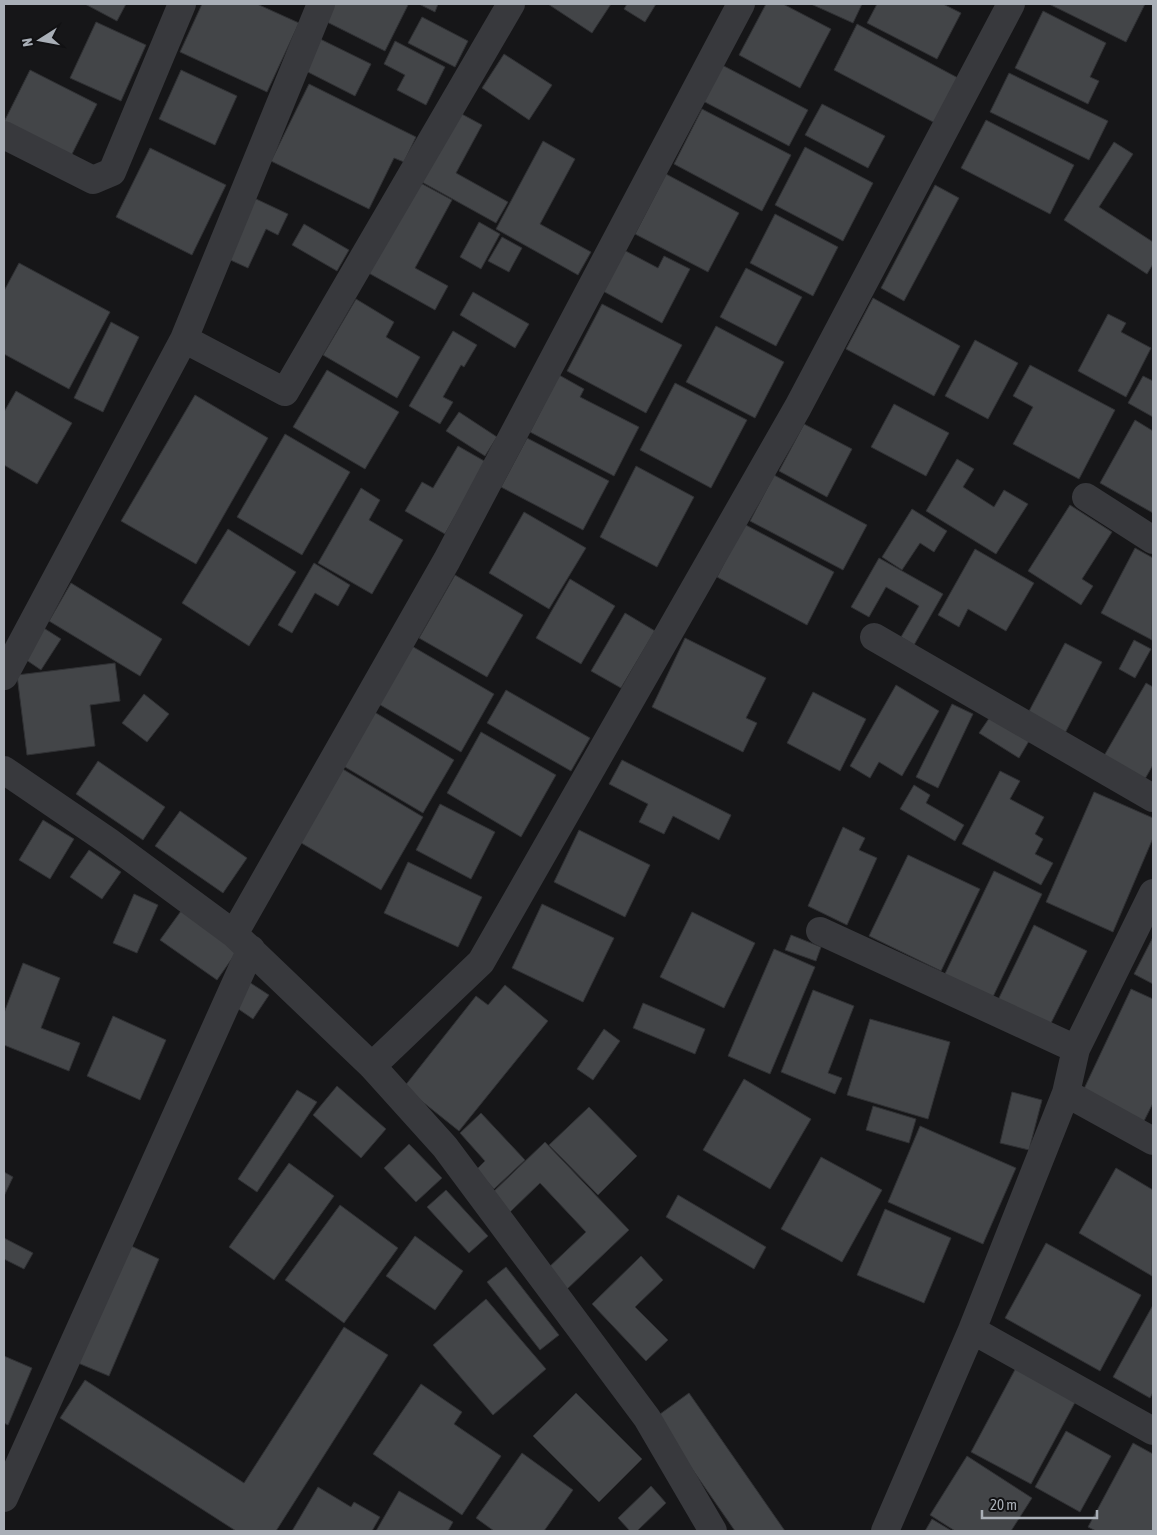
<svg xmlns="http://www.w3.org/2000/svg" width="1157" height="1535" viewBox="0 0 1157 1535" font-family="'Asap Condensed',sans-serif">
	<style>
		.building { fill: #434548; stroke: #303134 }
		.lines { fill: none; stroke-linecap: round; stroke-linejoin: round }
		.minor { stroke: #38393d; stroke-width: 28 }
	</style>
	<rect width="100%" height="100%" fill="#161618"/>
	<!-- building -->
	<path class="building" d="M 85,4 L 126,4 L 117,21 Z
		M 202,4 L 257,4 L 299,23 L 267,92 L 180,52 Z
		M 329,4 L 406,4 L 408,5 L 385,51 L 321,19 Z
		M 419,4 L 438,4 L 435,12 Z
		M 548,4 L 611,4 L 592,33 Z
		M 627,4 L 656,4 L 645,22 L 624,9 Z
		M 766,4 L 783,4 L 831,29 L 800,88 L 739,55 Z
		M 811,4 L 862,4 L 853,23 Z
		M 877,4 L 943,4 L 961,13 L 937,59 L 867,23 Z
		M 1049,4 L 1145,4 L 1126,42 Z
		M 1043,11 L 1106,43 L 1090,77 L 1099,81 L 1088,104 L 1015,68 Z
		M 422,17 L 468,41 L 455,67 L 408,43 Z
		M 96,22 L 146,45 L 121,101 L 70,78 Z
		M 857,24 L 958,78 L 935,123 L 834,70 Z
		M 316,37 L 371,64 L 355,96 L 300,68 Z
		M 395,41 L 445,67 L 426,105 L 397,90 L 405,75 L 384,64 Z
		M 504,54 L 552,85 L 529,120 L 482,88 Z
		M 722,65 L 808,110 L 789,146 L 703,101 Z
		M 30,70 L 97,104 L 70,158 L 4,122 Z
		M 181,70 L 237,96 L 215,145 L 159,119 Z
		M 1009,73 L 1108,121 L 1089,160 L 990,112 Z
		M 309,84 L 416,137 L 404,162 L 394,158 L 369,209 L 271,161 Z
		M 822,104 L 885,136 L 868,168 L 805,135 Z
		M 702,109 L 791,155 L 762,211 L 674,164 Z
		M 458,112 L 482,125 L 456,173 L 508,202 L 496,223 L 420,181 Z
		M 986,120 L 1074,165 L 1050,214 L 961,168 Z
		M 543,141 L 575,159 L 540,224 L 591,252 L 578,275 L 496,229 Z
		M 1114,142 L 1133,154 L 1099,207 L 1153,242 L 1153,264 L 1147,274 L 1064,220 Z
		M 805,147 L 873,183 L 843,241 L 775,205 Z
		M 150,148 L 226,185 L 192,255 L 116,217 Z
		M 666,174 L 739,213 L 708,272 L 635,234 Z
		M 415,180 L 452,200 L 415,268 L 448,286 L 435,310 L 365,271 Z
		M 935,185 L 959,198 L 904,301 L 881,288 Z
		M 254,198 L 288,214 L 278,235 L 266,229 L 248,268 L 226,258 Z
		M 775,214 L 838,247 L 813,296 L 750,263 Z
		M 479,222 L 500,234 L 481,269 L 460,257 Z
		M 304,224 L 349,250 L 337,271 L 292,245 Z
		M 502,237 L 522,248 L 509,272 L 488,261 Z
		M 622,249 L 658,268 L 664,256 L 690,269 L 662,323 L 601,290 Z
		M 19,263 L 110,312 L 69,389 L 4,354 L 4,291 Z
		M 746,268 L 802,297 L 776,346 L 720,317 Z
		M 473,292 L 529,324 L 515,348 L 460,315 Z
		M 873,298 L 960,346 L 934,396 L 846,349 Z
		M 356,299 L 394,322 L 386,337 L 420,357 L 397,398 L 323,355 Z
		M 602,304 L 682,345 L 646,413 L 567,371 Z
		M 1108,314 L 1126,323 L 1121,332 L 1151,348 L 1126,397 L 1078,371 Z
		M 111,322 L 139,337 L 103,412 L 74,398 Z
		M 716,326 L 784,362 L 755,418 L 686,382 Z
		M 453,331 L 477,345 L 464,367 L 461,365 L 443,397 L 453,402 L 440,424 L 409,406 Z
		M 975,340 L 1018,363 L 988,419 L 945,396 Z
		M 1030,365 L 1115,410 L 1079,479 L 1013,444 L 1033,407 L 1013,396 Z
		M 327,370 L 399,412 L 365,469 L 293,427 Z
		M 559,375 L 584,389 L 580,397 L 639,427 L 614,476 L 530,432 Z
		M 1143,376 L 1153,381 L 1153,417 L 1128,403 Z
		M 675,383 L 747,420 L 711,488 L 640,450 Z
		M 16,391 L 72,423 L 37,484 L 4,465 L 4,412 Z
		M 195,395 L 268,438 L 196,564 L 121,521 Z
		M 894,404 L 949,433 L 926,476 L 871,447 Z
		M 459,412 L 497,437 L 485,456 L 446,431 Z
		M 1135,420 L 1153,431 L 1153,513 L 1100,483 Z
		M 804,424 L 852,449 L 827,497 L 779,471 Z
		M 285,434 L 350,472 L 302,555 L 237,517 Z
		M 527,438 L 609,481 L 583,530 L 501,487 Z
		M 458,446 L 486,462 L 445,534 L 405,511 L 422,482 L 433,488 Z
		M 957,459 L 974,469 L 963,487 L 994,507 L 1004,490 L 1028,504 L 996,554 L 926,511 Z
		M 636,466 L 694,497 L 657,567 L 600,537 Z
		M 774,475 L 867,525 L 843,570 L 750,521 Z
		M 361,488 L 380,500 L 369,520 L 403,540 L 372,594 L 318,563 Z
		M 1070,505 L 1112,532 L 1082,579 L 1093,586 L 1081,605 L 1028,571 Z
		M 912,509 L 947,531 L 934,552 L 920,543 L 902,570 L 882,557 Z
		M 524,512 L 586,548 L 549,609 L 489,573 Z
		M 744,524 L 834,572 L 807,625 L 717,577 Z
		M 228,529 L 296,572 L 249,646 L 182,603 Z
		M 1135,548 L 1153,558 L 1152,640 L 1101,613 Z
		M 975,549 L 1034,583 L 1006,631 L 968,609 L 959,627 L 938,615 Z
		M 879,558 L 943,594 L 914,645 L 901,637 L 919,606 L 886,587 L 869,617 L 851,607 Z
		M 314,563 L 350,585 L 338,606 L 315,593 L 292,633 L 278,625 Z
		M 455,575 L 523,615 L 487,677 L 419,638 Z
		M 570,579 L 615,606 L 581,664 L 536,638 Z
		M 71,583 L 162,639 L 140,676 L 49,621 Z
		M 625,613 L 655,631 L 621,688 L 591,671 Z
		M 39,625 L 61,639 L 41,670 L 19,655 Z
		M 685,638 L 766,678 L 746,718 L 757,723 L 743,752 L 652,707 Z
		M 1134,640 L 1151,649 L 1135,678 L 1119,669 Z
		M 1065,643 L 1102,662 L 1064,735 L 1027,715 Z
		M 410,645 L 494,694 L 461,752 L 377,703 Z
		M 115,663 L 120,701 L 90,705 L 95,746 L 27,755 L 17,675 Z
		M 1146,683 L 1153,687 L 1153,765 L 1142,784 L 1101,761 Z
		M 896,685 L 939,711 L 902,776 L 879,762 L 870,778 L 850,766 Z
		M 506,690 L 590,738 L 571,771 L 487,723 Z
		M 813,692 L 866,719 L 840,771 L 787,743 Z
		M 144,694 L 169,714 L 147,742 L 122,723 Z
		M 952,704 L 973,714 L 938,788 L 916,777 Z
		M 371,710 L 454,760 L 423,813 L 340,764 Z
		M 990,717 L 1029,741 L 1019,758 L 979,733 Z
		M 481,732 L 556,775 L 521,837 L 447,793 Z
		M 622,760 L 731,815 L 719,840 L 673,816 L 664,834 L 639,822 L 648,804 L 609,784 Z
		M 98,761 L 165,807 L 143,840 L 76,794 Z
		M 341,768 L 423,817 L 381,890 L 298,841 Z
		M 1000,771 L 1020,781 L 1010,799 L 1044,817 L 1035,834 L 1043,839 L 1035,854 L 1053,863 L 1041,885 L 962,844 Z
		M 914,785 L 930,795 L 926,803 L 964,825 L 955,841 L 900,809 Z
		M 1094,792 L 1153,818 L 1153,838 L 1113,932 L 1046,902 Z
		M 440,804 L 495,832 L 471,879 L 416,850 Z
		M 180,811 L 247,858 L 223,893 L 155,846 Z
		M 43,820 L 74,839 L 50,879 L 19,860 Z
		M 843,827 L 865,838 L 859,850 L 877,858 L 847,925 L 808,906 Z
		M 579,830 L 650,865 L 625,917 L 554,882 Z
		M 89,850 L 121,872 L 102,899 L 70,877 Z
		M 908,855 L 980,889 L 941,971 L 869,936 Z
		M 408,862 L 482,897 L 458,947 L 384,913 Z
		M 994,871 L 1042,894 L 990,1003 L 942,980 Z
		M 134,894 L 158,905 L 137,953 L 113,943 Z
		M 542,904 L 614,938 L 583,1002 L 512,968 Z
		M 181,911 L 238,950 L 217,980 L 160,940 Z
		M 692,912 L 755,943 L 724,1008 L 660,977 Z
		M 1034,925 L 1087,951 L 1049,1027 L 997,1002 Z
		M 791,935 L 821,947 L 816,961 L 785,950 Z
		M 1153,937 L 1153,984 L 1134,974 Z
		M 774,949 L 815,967 L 770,1074 L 728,1056 Z
		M 23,963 L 60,978 L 41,1028 L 80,1043 L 69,1071 L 4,1045 L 4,1013 Z
		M 249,982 L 269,995 L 253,1019 L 234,1006 Z
		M 505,985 L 548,1021 L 459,1131 L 404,1087 L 476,996 L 488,1005 Z
		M 1131,989 L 1153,999 L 1153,1103 L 1143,1123 L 1082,1093 Z
		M 813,990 L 854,1006 L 828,1073 L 842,1078 L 835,1094 L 781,1072 Z
		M 643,1003 L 705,1029 L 695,1054 L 633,1028 Z
		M 113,1016 L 166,1040 L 140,1100 L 87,1076 Z
		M 870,1019 L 950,1042 L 928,1119 L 847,1095 Z
		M 604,1029 L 620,1041 L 593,1080 L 577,1069 Z
		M 744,1079 L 811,1119 L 770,1189 L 703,1150 Z
		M 337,1086 L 386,1129 L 361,1158 L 313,1115 Z
		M 297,1090 L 317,1102 L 257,1192 L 238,1179 Z
		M 1012,1092 L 1042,1100 L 1029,1150 L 1000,1143 Z
		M 873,1106 L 916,1119 L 909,1143 L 866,1130 Z
		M 589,1107 L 637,1156 L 598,1195 L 549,1145 Z
		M 481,1113 L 525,1160 L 494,1189 L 476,1170 L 485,1161 L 460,1133 Z
		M 920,1126 L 1016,1168 L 983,1244 L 888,1202 Z
		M 545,1142 L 629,1230 L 565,1291 L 546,1270 L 586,1232 L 540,1183 L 510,1212 L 492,1193 Z
		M 409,1144 L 442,1178 L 416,1202 L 384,1168 Z
		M 821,1157 L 882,1190 L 842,1262 L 781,1229 Z
		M 289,1163 L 334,1196 L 274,1280 L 229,1247 Z
		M 1116,1168 L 1153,1190 L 1152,1276 L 1079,1233 Z
		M 4,1172 L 13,1177 L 4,1196 Z
		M 446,1190 L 488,1236 L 469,1253 L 427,1207 Z
		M 678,1195 L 766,1247 L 754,1269 L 666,1217 Z
		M 340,1205 L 398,1248 L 344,1323 L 285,1280 Z
		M 885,1209 L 951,1238 L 924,1303 L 857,1275 Z
		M 415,1236 L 463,1271 L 435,1310 L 386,1276 Z
		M 4,1238 L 33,1253 L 24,1269 L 4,1259 Z
		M 1046,1243 L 1141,1295 L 1100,1371 L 1005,1318 Z
		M 129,1245 L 159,1259 L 109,1376 L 78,1363 Z
		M 641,1256 L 663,1280 L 635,1307 L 668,1340 L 646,1361 L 592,1304 Z
		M 506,1267 L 559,1335 L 540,1350 L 487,1282 Z
		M 486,1299 L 546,1369 L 493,1415 L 433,1345 Z
		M 1153,1305 L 1153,1392 L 1150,1398 L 1113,1377 Z
		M 344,1327 L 388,1355 L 276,1531 L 236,1531 L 60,1418 L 85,1380 L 244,1483 Z
		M 4,1356 L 32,1368 L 8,1425 L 4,1423 Z
		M 1019,1362 L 1079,1395 L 1031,1484 L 971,1452 Z
		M 421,1384 L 462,1412 L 454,1424 L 501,1456 L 462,1515 L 373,1454 Z
		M 576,1393 L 642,1459 L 599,1502 L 533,1436 Z
		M 689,1393 L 785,1531 L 735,1531 L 656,1417 Z
		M 1066,1431 L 1111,1456 L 1080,1512 L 1035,1487 Z
		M 1133,1443 L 1153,1454 L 1153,1531 L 1096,1531 L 1088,1527 Z
		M 522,1453 L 573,1490 L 544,1531 L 494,1531 L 476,1518 Z
		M 967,1456 L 1032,1498 L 1011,1531 L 955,1531 L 930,1515 Z
		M 651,1486 L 666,1503 L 637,1531 L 630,1531 L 618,1518 Z
		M 318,1487 L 351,1507 L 354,1502 L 380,1517 L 372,1531 L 292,1531 Z
		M 399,1491 L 453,1522 L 448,1531 L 376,1531 Z
		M 932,1519 L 952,1531 L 925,1531 Z"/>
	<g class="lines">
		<!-- minor -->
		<path class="minor" d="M 4,135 L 93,180 L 112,172 L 182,4
			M 184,339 L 285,392 L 511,4
			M 1086,497 L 1153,540
			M 874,637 L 1153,798
			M 4,676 L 184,339 L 321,4
			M 4,770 L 108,841 L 234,934 L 372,1066 L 445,1147 L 647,1418 L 713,1531
			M 820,931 L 1076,1049
			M 234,934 L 447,560 L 741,4
			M 372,1066 L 481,962 L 798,407 L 1011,4
			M 1066,1093 L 1153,1141
			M 972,1330 L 1153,1431
			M 4,1498 L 251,949
			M 885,1531 L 972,1330 L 1066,1093 L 1076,1049 L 1153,893"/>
	</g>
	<!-- border -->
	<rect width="1157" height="1535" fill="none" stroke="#a9afb7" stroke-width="10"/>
	<!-- north arrow -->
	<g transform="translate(40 40) rotate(259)" stroke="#111113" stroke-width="4" paint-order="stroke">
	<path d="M0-4L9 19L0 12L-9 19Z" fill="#a9afb7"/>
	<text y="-8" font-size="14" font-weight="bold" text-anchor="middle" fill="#a9afb7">N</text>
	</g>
	<!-- scale -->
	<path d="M982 1510v8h115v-8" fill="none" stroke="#a9afb7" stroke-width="2.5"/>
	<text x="990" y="1510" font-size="15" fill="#a9afb7" stroke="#111113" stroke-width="4" paint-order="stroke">20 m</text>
</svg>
